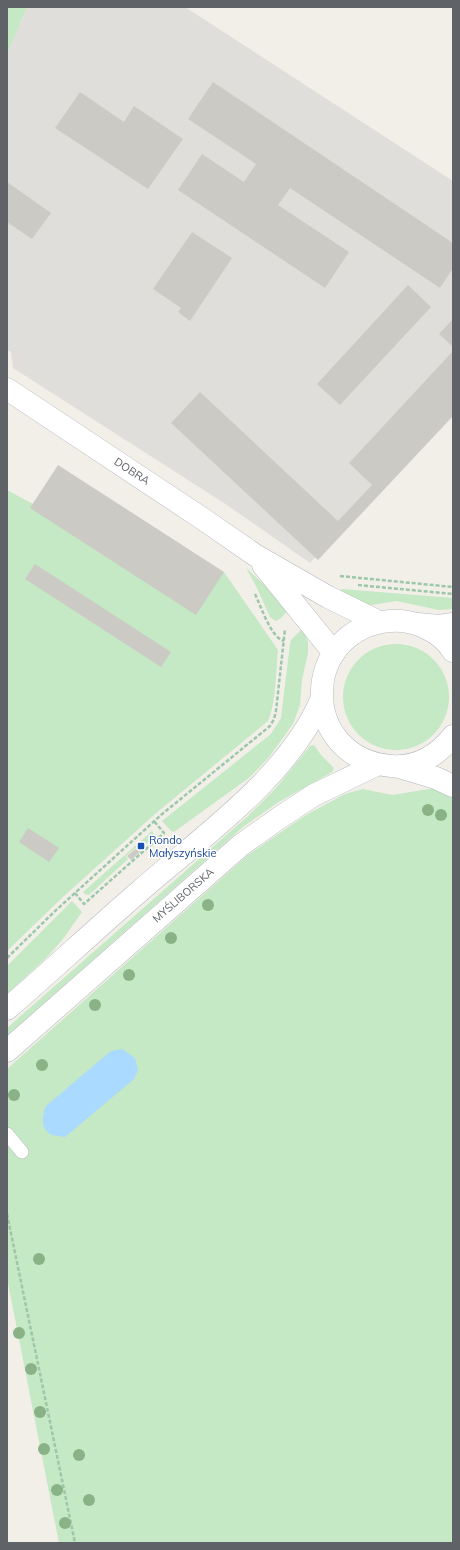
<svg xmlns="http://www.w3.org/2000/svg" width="460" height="1550" viewBox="0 0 460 1550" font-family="Mulish,sans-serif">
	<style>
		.industrial { fill: #e0deda }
		.green { fill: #c5e8c5 }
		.water { fill: #aadaff }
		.building { fill: #cccac5 }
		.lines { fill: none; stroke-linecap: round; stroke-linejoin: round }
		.service-casing { stroke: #b5b8bc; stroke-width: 14 }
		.tertiary-casing { stroke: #b5b8bc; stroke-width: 23 }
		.secondary-casing { stroke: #b6babf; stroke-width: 23 }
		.path { stroke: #9cc7a9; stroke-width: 2.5; stroke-dasharray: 4 2; stroke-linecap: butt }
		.service { stroke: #fff; stroke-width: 13 }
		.tertiary { stroke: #fff; stroke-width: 22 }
		.secondary { stroke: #fff; stroke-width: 22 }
		.tree { fill: #89b387 }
		.transit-dot { fill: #1a4fb4; stroke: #fff; stroke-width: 1.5 }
		.labels { text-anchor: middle; stroke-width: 3; stroke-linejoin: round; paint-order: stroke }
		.street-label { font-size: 11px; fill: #5f6368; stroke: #fff }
		.transit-label { font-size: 11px; fill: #164399; stroke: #fff; text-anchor: start }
	</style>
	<rect width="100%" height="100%" fill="#f1efe8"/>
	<!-- industrial -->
	<path class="industrial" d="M 27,7 L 185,7 L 453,181 L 453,413 L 310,563 L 227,505 L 13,368 L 11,352 L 7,350 L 7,55 Z"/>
	<!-- green -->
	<path class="green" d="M 7,7 L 27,7 L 7,55 Z
		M 7,490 L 167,576 L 224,572 L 278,650 C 276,670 276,704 268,721 L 155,814 L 63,897 L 7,951 Z
		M 246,568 L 270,590 L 289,609 L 281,618 L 276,621 L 270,617 L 256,586 Z
		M 342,589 L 453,598 L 453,609 L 439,610 L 396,601 L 372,605 L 354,603 L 336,594 Z
		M 303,628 L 308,642 L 308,653 L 302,680 L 300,705 L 293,724 L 269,757 L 250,777 L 174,832 L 173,831 L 172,832 L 162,821 L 271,734 L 281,718 L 290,644 L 291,640 Z
		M343 697a53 53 0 1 1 106 0a53 53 0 1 1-106 0Z
		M 314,745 L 321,755 L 334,768 L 332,772 L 277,803 L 243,827 L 7,1036 L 7,1028 L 248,816 L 276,788 L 310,746 Z
		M 435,788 L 453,797 L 453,1543 L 59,1543 L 7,1278 L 7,1069 L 248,855 L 306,815 L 345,794 L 363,789 L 392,795 Z
		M 152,831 L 154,834 L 153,837 L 141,849 L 138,846 L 126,856 L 128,859 L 89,895 L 85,894 L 83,892 Z
		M 72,901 L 82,912 L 63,939 L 47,957 L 7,994 L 7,966 Z"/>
	<!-- water -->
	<path class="water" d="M 122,1049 L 135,1058 L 138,1070 L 134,1079 L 65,1137 C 61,1136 56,1136 52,1135 C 40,1129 42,1116 46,1106 L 111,1051 Z"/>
	<!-- building -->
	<path class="building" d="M 213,82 L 453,243 L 453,268 L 440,288 L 290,188 L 278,205 L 349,252 L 325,288 L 178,190 L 202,154 L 244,182 L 256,164 L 188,119 Z
		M 80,92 L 124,122 L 134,106 L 183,139 L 148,189 L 55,128 Z
		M 7,182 L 51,213 L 32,239 L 7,222 Z
		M 192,232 L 232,258 L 190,321 L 178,312 L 181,308 L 153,289 Z
		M 408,285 L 431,307 L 340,405 L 317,384 Z
		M 453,319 L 453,347 L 439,334 Z
		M 453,351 L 453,416 L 318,560 L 171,423 L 200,392 L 338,521 L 372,485 L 349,463 Z
		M 58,465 L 224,572 L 196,615 L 30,508 Z
		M 35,564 L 171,652 L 161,667 L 25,579 Z
		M 28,828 L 59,848 L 49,862 L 19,842 Z
		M 138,847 L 141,851 L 131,860 L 127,856 Z"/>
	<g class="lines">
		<!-- service casing -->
		<g class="service-casing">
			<path id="service" d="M 7,1134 L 22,1152"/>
		</g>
		<!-- tertiary casing -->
		<g class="tertiary-casing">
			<path id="tertiary" d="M 7,389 L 203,519 L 255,555 L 328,597 L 379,622
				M 263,565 L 334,653
				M 399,767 L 436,778 L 453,786"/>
		</g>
		<!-- secondary casing -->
		<g class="secondary-casing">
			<path id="secondary" d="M 418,624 L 439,626 L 453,624
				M 453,651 C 441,631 413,619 390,621 C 300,629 298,758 391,766 C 417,768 437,756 453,736
				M 7,1009 C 52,970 96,929 141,890 C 203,836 288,777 321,700
				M 7,1051 L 241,845 L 279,818 L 314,795 L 376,765"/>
		</g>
		<!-- path -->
		<path class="path" d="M 340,576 L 453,587
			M 358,585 L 453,594
			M 255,594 C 261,606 271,638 284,641
			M 75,893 L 84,904 L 164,833 L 154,821
			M 7,958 L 54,912 L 161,815 L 270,726 L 274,719 L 276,711 L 285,629
			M 7,1214 L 75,1543"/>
		<!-- service -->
		<use href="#service" class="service"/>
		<!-- tertiary -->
		<use href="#tertiary" class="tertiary"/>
		<!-- secondary -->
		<use href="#secondary" class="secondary"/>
	</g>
	<!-- trees -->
	<g class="tree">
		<circle cx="428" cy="810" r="6"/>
		<circle cx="441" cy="815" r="6"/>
		<circle cx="208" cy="905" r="6"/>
		<circle cx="171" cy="938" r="6"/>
		<circle cx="129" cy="975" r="6"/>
		<circle cx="95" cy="1005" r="6"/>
		<circle cx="42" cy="1065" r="6"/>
		<circle cx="14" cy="1095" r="6"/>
		<circle cx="39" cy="1259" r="6"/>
		<circle cx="19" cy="1333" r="6"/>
		<circle cx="31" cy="1369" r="6"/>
		<circle cx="40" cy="1412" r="6"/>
		<circle cx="44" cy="1449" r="6"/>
		<circle cx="79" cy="1455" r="6"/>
		<circle cx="57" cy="1490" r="6"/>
		<circle cx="89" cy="1500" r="6"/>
		<circle cx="65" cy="1523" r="6"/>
	</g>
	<!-- markers -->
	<rect class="transit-dot" x="137" y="842" width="8" height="8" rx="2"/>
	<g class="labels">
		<!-- street labels -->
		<g class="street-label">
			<text transform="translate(132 471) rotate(33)" y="4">DOBRA</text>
			<text transform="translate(183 895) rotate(-41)" y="4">MYŚLIBORSKA</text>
		</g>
		<!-- transit labels -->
		<g class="transit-label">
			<text x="149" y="844">Rondo<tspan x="149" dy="13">Małyszyńskie</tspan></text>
		</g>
	</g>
	<!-- border -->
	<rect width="460" height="1550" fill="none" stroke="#5f6368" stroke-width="16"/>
</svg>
